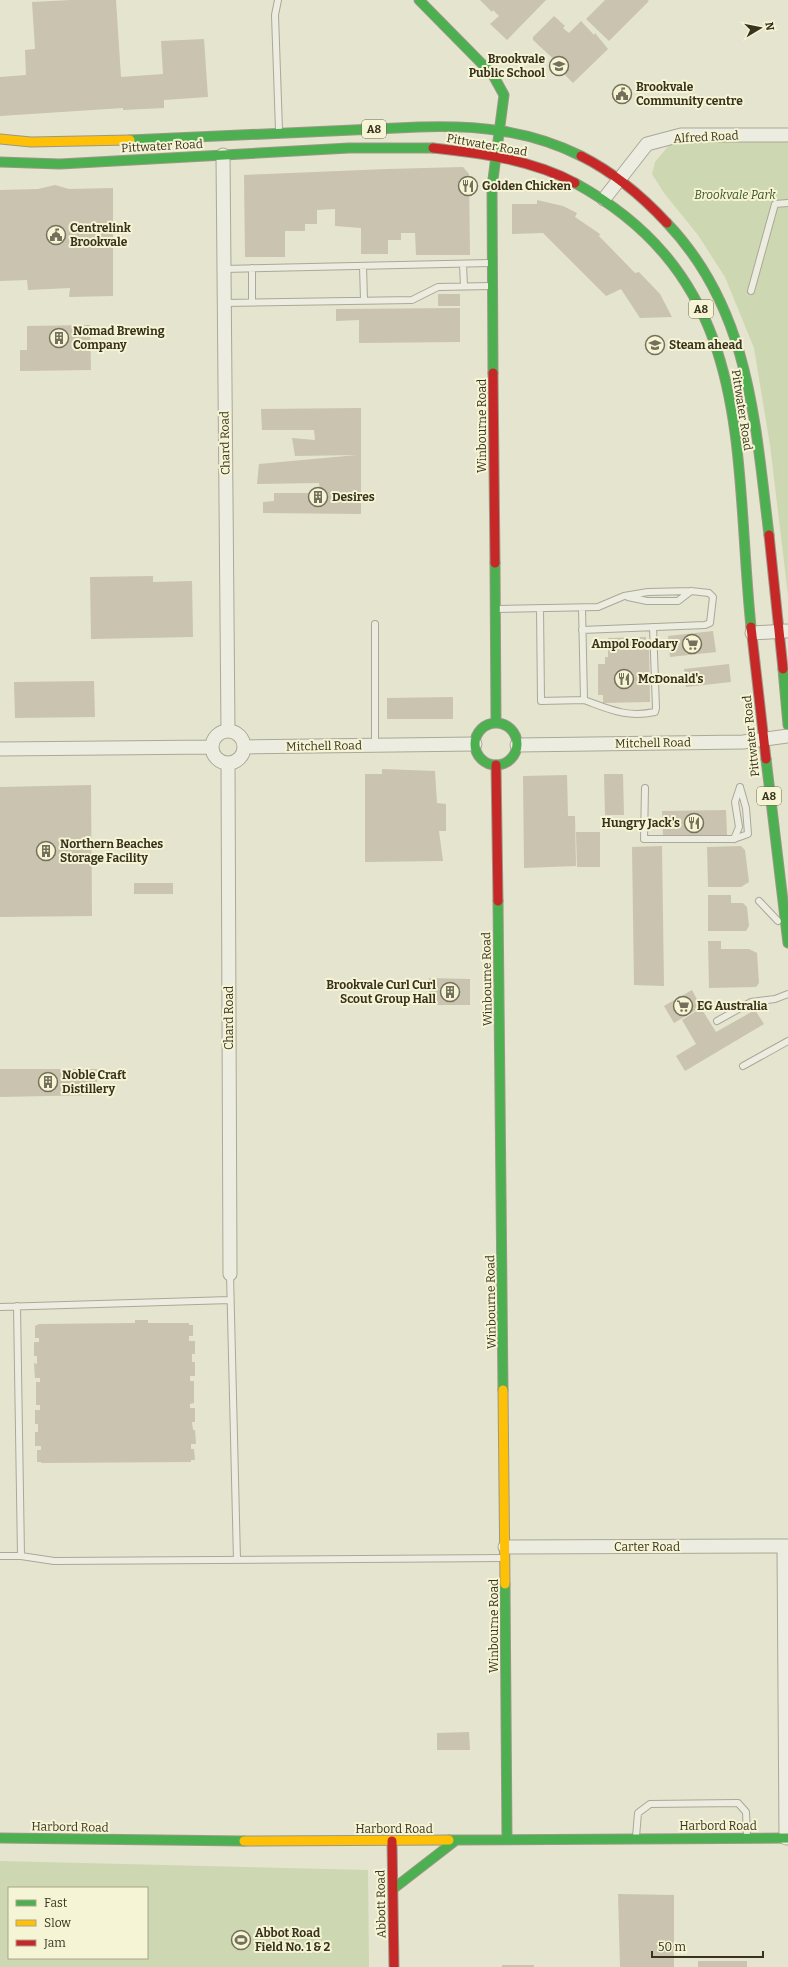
<svg xmlns="http://www.w3.org/2000/svg" width="788" height="1967" viewBox="0 0 788 1967" font-family="Bitter,serif">
	<style>
		.green { fill: #cdd7b1; fill-rule: evenodd }
		.building { fill: #c9c3af }
		.lines { fill: none; stroke-linecap: round; stroke-linejoin: round }
		.lane-casing { stroke: #aaa897; stroke-width: 8 }
		.street-casing { stroke: #aaa897; stroke-width: 15 }
		.fast-casing { stroke: #9a9887; stroke-width: 11 }
		.slow-casing { stroke: #9a9887; stroke-width: 11 }
		.jam-casing { stroke: #9a9887; stroke-width: 11 }
		.lane { stroke: #edece0; stroke-width: 6 }
		.street { stroke: #edece0; stroke-width: 13 }
		.fast { stroke: #4caf50; stroke-width: 9 }
		.slow { stroke: #ffc107; stroke-width: 9 }
		.jam { stroke: #c62828; stroke-width: 9 }
		.labels { text-anchor: middle; stroke-width: 4; stroke-linejoin: round; paint-order: stroke }
		.shield { fill: #f5f4d4; stroke: #716c55; stroke-width: 1 }
		.shield-label { font-size: 11px; font-weight: bold; fill: #39321f }
		.poi-label { font-size: 12px; font-weight: bold; fill: #39321f; stroke: #f5f4d4; text-anchor: start }
		.street-label { font-size: 12px; fill: #39321f; stroke: #f5f4d4 }
		.park-label { font-size: 12px; font-style: italic; fill: #3d5526; stroke: #f5f4d4 }
	</style>
	<rect width="100%" height="100%" fill="#e5e4ce"/>
	<!-- green -->
	<path class="green" d="M 692,141 L 788,142 L 788,595 L 770,445 L 754,348 L 725,277 L 698,235 L 664,193 L 652,174 L 655,162 L 671,143 Z
		M 0,1861 L 368,1870 L 369,1967 L 0,1967 ZM 9,1888 L 147,1888 L 147,1958 L 9,1958 Z"/>
	<!-- building -->
	<path class="building" d="M 71,0 L 116,0 L 121,77 L 163,74 L 161,41 L 204,39 L 208,97 L 164,100 L 164,108 L 123,110 L 123,108 L 0,116 L 0,77 L 26,75 L 25,50 L 35,49 L 32,2 Z
		M 480,0 L 546,0 L 507,40 L 490,24 L 499,16 L 493,10 L 492,12 Z
		M 605,0 L 647,0 L 649,1 L 609,41 L 586,19 Z
		M 554,16 L 565,26 L 563,28 L 569,33 L 581,21 L 594,35 L 595,33 L 608,49 L 573,83 L 559,69 L 560,65 L 533,40 L 533,37 Z
		M 463,167 L 469,174 L 470,255 L 416,255 L 415,233 L 401,233 L 401,240 L 388,240 L 388,254 L 361,254 L 361,228 L 335,226 L 335,209 L 317,210 L 317,224 L 305,224 L 305,231 L 285,231 L 285,257 L 245,257 L 244,175 L 387,169 Z
		M 55,185 L 69,189 L 113,188 L 113,296 L 69,297 L 70,288 L 28,290 L 27,280 L 0,281 L 0,190 L 38,189 Z
		M 537,200 L 563,206 L 577,213 L 575,217 L 600,234 L 599,236 L 635,273 L 639,272 L 660,294 L 672,317 L 640,318 L 621,289 L 606,296 L 543,233 L 512,234 L 512,204 L 537,204 Z
		M 438,294 L 460,294 L 460,306 L 438,306 Z
		M 460,308 L 460,342 L 359,343 L 359,320 L 336,321 L 336,309 Z
		M 90,325 L 91,370 L 20,371 L 20,350 L 27,350 L 27,326 Z
		M 361,408 L 361,514 L 263,513 L 263,502 L 274,501 L 274,493 L 320,493 L 319,483 L 257,484 L 259,464 L 357,455 L 295,456 L 292,438 L 315,440 L 314,430 L 262,430 L 261,409 Z
		M 153,576 L 153,582 L 192,581 L 193,637 L 91,639 L 90,577 Z
		M 713,631 L 716,652 L 670,657 L 668,636 Z
		M 646,637 L 646,643 L 649,644 L 650,702 L 603,703 L 603,695 L 598,695 L 598,664 L 605,664 L 605,657 L 608,657 L 608,638 Z
		M 729,664 L 731,682 L 686,687 L 684,669 Z
		M 94,681 L 95,717 L 15,718 L 14,682 Z
		M 453,697 L 453,719 L 387,719 L 387,698 Z
		M 382,769 L 435,771 L 437,803 L 446,804 L 446,831 L 439,831 L 443,861 L 365,862 L 365,774 L 382,774 Z
		M 604,774 L 623,774 L 624,815 L 605,815 Z
		M 567,775 L 568,816 L 575,816 L 576,866 L 524,868 L 523,776 Z
		M 91,785 L 92,916 L 0,917 L 0,787 Z
		M 726,810 L 727,835 L 663,836 L 662,811 Z
		M 576,832 L 600,832 L 600,867 L 577,867 Z
		M 662,846 L 664,986 L 634,985 L 632,847 Z
		M 741,846 L 745,850 L 749,882 L 741,887 L 708,887 L 707,847 Z
		M 134,883 L 173,883 L 173,894 L 134,894 Z
		M 708,895 L 731,895 L 731,903 L 743,903 L 747,907 L 749,926 L 746,931 L 708,931 Z
		M 708,941 L 721,941 L 721,949 L 749,949 L 757,953 L 759,983 L 756,987 L 709,988 Z
		M 429,978 L 470,979 L 470,1005 L 429,1005 Z
		M 692,990 L 701,1007 L 674,1023 L 664,1006 Z
		M 701,1008 L 716,1032 L 755,1010 L 764,1024 L 685,1071 L 676,1056 L 696,1044 L 682,1020 Z
		M 0,1069 L 97,1069 L 97,1095 L 0,1097 Z
		M 135,1320 L 148,1320 L 148,1323 L 189,1323 L 189,1325 L 193,1325 L 193,1336 L 189,1336 L 189,1341 L 195,1341 L 195,1354 L 192,1354 L 192,1362 L 195,1362 L 195,1376 L 190,1376 L 190,1381 L 194,1381 L 194,1403 L 190,1404 L 190,1408 L 195,1408 L 195,1422 L 192,1422 L 193,1430 L 195,1430 L 196,1444 L 191,1444 L 191,1449 L 194,1449 L 195,1460 L 191,1460 L 191,1462 L 41,1463 L 41,1462 L 37,1462 L 37,1450 L 41,1450 L 41,1446 L 35,1446 L 35,1432 L 38,1432 L 38,1424 L 35,1424 L 35,1410 L 40,1410 L 40,1405 L 36,1405 L 36,1382 L 40,1382 L 40,1378 L 35,1378 L 34,1363 L 37,1364 L 37,1356 L 34,1356 L 34,1342 L 39,1342 L 39,1338 L 35,1338 L 35,1326 L 39,1324 L 135,1323 Z
		M 469,1732 L 470,1750 L 437,1750 L 437,1733 Z
		M 618,1894 L 674,1895 L 674,1967 L 620,1967 Z
		M 698,1961 L 747,1961 L 747,1967 L 698,1967 Z
		M 502,1965 L 534,1965 L 534,1967 L 502,1967 Z"/>
	<g class="lines">
		<!-- lane casing -->
		<g class="lane-casing">
			<path id="lane" d="M 278,0 L 275,15 L 279,130
				M 463,264 L 464,286
				M 363,266 L 364,300
				M 252,268 L 252,302
				M 224,269 L 490,263
				M 751,291 L 775,204 L 788,203
				M 224,303 L 412,300 L 438,287 L 491,286
				M 628,597 L 647,601 L 678,601 L 691,591
				M 540,608 L 541,701 L 584,700 L 582,608
				M 496,609 L 598,607 L 624,596 L 648,592 L 691,591 L 709,593 L 713,597 L 710,623 L 705,625 L 582,630
				M 375,624 L 375,745
				M 584,700 C 609,709 626,718 655,712 L 656,708 L 653,627
				M 645,788 L 644,839 L 734,839 L 748,834 L 746,808 L 740,787
				M 734,839 L 739,827 L 735,802 L 740,787
				M 759,901 L 778,921
				M 717,1021 L 751,1002 L 775,999 L 788,994
				M 743,1066 L 788,1041
				M 230,1274 L 237,1560
				M 17,1306 L 21,1556
				M 0,1307 L 230,1300
				M 0,1556 L 21,1556 L 54,1561 L 504,1558
				M 636,1837 L 638,1813 L 650,1804 L 738,1803 L 746,1812 L 747,1836"/>
		</g>
		<!-- street casing -->
		<g class="street-casing">
			<path id="street" d="M 223,155 L 228,730
				M 604,199 L 647,144 L 681,135 L 788,135
				M 752,633 L 786,631
				M212 747a16 16 0 1 1 32 0a16 16 0 1 1-32 0Z
				M 517,745 L 743,742 L 788,736
				M 244,747 L 475,744
				M 0,749 L 212,747
				M 228,763 L 230,1274
				M 784,1546 L 786,1838
				M 505,1547 L 788,1546"/>
		</g>
		<!-- fast casing -->
		<g class="fast-casing">
			<path id="fast" d="M 419,0 L 493,75 L 504,95 L 492,187 L 493,373
				M 130,140 L 419,127 C 476,125 529,130 581,156
				M 0,162 L 60,164 L 349,148 L 433,148
				M 575,183 C 757,283 733,451 751,627
				M 667,223 C 750,310 755,422 769,535
				M 495,563 L 496,723
				M 783,669 L 788,725
				M475 744a21 21 0 1 1 42 0a21 21 0 1 1-42 0Z
				M 766,759 L 788,943
				M 498,901 L 503,1390
				M 505,1584 L 507,1840
				M 0,1838 L 244,1841
				M 449,1840 L 788,1838
				M 393,1889 L 455,1841"/>
		</g>
		<!-- slow casing -->
		<g class="slow-casing">
			<path id="slow" d="M 0,139 L 31,142 L 130,140
				M 503,1390 L 505,1584
				M 244,1841 L 449,1840"/>
		</g>
		<!-- jam casing -->
		<g class="jam-casing">
			<path id="jam" d="M 433,148 C 481,153 532,160 575,183
				M 581,156 C 613,172 642,196 667,223
				M 493,373 L 495,563
				M 769,535 L 783,669
				M 751,627 L 766,759
				M 496,765 L 498,901
				M 392,1841 L 394,1967"/>
		</g>
		<!-- lane -->
		<use href="#lane" class="lane"/>
		<!-- street -->
		<use href="#street" class="street"/>
		<!-- fast -->
		<use href="#fast" class="fast"/>
		<!-- slow -->
		<use href="#slow" class="slow"/>
		<!-- jam -->
		<use href="#jam" class="jam"/>
	</g>
	<!-- icons -->
	<defs>
		<g id="school-ring" transform="scale(1)"><circle r="9.5" fill="#f5f4d4" stroke="#75705c" stroke-width="1.5"/><path d="M0-5L7-2L0 1L-7-2ZM-4 1L0 2.5L4 1V4Q0 6-4 4Z" fill="#75705c"/></g>
		<g id="civic-ring" transform="scale(1)"><circle r="9.5" fill="#f5f4d4" stroke="#75705c" stroke-width="1.5"/><path d="M-.6-6.5H3V-4.5H.6V-3L4-1V1h2V6H-6V1h2V-1L-.6-3ZM-1.2 2.5V6h2.4V2.5Z" fill="#75705c"/></g>
		<g id="restaurant-ring" transform="scale(1)"><circle r="9.5" fill="#f5f4d4" stroke="#75705c" stroke-width="1.5"/><path d="M-5-6h1v4h1v-4h1v4h1v-4h1v5L-1.5 .5V6h-2V.5L-5-1ZM5-6V6H3V1.5H1.5Q1.5-4 5-6Z" fill="#75705c"/></g>
		<g id="building-ring" transform="scale(1)"><circle r="9.5" fill="#f5f4d4" stroke="#75705c" stroke-width="1.5"/><path d="M-4-6H4V6H1V3H-1V6H-4ZM-2.5-4.3h1.7v1.8h-1.7ZM.8-4.3h1.7v1.8H.8ZM-2.5-1h1.7V.8h-1.7ZM.8-1h1.7V.8H.8Z" fill="#75705c"/></g>
		<g id="supermarket-ring" transform="scale(1)"><circle r="9.5" fill="#f5f4d4" stroke="#75705c" stroke-width="1.5"/><path d="M-6-5.5h2.5l.6 2H6L4.5 2H-2.5L-4.4-4H-6ZM-1.5 3.2a1.3 1.3 0 1 0 .1 0ZM3 3.2a1.3 1.3 0 1 0 .1 0Z" fill="#75705c"/></g>
		<g id="stadium-ring" transform="scale(1)"><circle r="9.5" fill="#f5f4d4" stroke="#75705c" stroke-width="1.5"/><path d="M0-5a6.5 5 0 1 0 0 10a6.5 5 0 1 0 0-10ZM-3.5-1.8h7v3.6h-7Z" fill="#75705c"/></g>
	</defs>
	<g fill-rule="evenodd">
		<use href="#school-ring" x="559" y="66"/>
		<use href="#civic-ring" x="622" y="94"/>
		<use href="#restaurant-ring" x="468" y="186"/>
		<use href="#civic-ring" x="56" y="235"/>
		<use href="#building-ring" x="59" y="338"/>
		<use href="#school-ring" x="655" y="345"/>
		<use href="#building-ring" x="318" y="497"/>
		<use href="#supermarket-ring" x="692" y="644"/>
		<use href="#restaurant-ring" x="624" y="679"/>
		<use href="#restaurant-ring" x="694" y="823"/>
		<use href="#building-ring" x="46" y="851"/>
		<use href="#building-ring" x="450" y="992"/>
		<use href="#supermarket-ring" x="683" y="1006"/>
		<use href="#building-ring" x="48" y="1082"/>
		<use href="#stadium-ring" x="241" y="1940"/>
	</g>
	<g class="labels">
		<!-- shield labels -->
		<g class="shield">
			<rect x="362" y="120" width="24" height="18" rx="3"/>
			<rect x="689" y="300" width="24" height="18" rx="3"/>
			<rect x="757" y="787" width="24" height="18" rx="3"/>
		</g>
		<g class="shield-label">
			<text x="374" y="133">A8</text>
			<text x="701" y="313">A8</text>
			<text x="769" y="800">A8</text>
		</g>
		<!-- poi labels -->
		<g class="poi-label">
			<text x="545" y="63" text-anchor="end">Brookvale<tspan x="545" dy="14">Public School</tspan></text>
			<text x="636" y="91">Brookvale<tspan x="636" dy="14">Community centre</tspan></text>
			<text x="482" y="190">Golden Chicken</text>
			<text x="70" y="232">Centrelink<tspan x="70" dy="14">Brookvale</tspan></text>
			<text x="73" y="335">Nomad Brewing<tspan x="73" dy="14">Company</tspan></text>
			<text x="669" y="349">Steam ahead</text>
			<text x="332" y="501">Desires</text>
			<text x="678" y="648" text-anchor="end">Ampol Foodary</text>
			<text x="638" y="683">McDonald's</text>
			<text x="680" y="827" text-anchor="end">Hungry Jack's</text>
			<text x="60" y="848">Northern Beaches<tspan x="60" dy="14">Storage Facility</tspan></text>
			<text x="436" y="989" text-anchor="end">Brookvale Curl Curl<tspan x="436" dy="14">Scout Group Hall</tspan></text>
			<text x="697" y="1010">EG Australia</text>
			<text x="62" y="1079">Noble Craft<tspan x="62" dy="14">Distillery</tspan></text>
			<text x="255" y="1937">Abbot Road<tspan x="255" dy="14">Field No. 1 &amp; 2</tspan></text>
		</g>
		<!-- street labels -->
		<g class="street-label">
			<text transform="translate(706 137) rotate(-3)" y="4">Alfred Road</text>
			<text transform="translate(487 145) rotate(10)" y="4">Pittwater Road</text>
			<text transform="translate(162 146) rotate(-3)" y="4">Pittwater Road</text>
			<text transform="translate(742 410) rotate(81)" y="4">Pittwater Road</text>
			<text transform="translate(482 426) rotate(-90)" y="4">Winbourne Road</text>
			<text transform="translate(225 443) rotate(-91)" y="4">Chard Road</text>
			<text transform="translate(751 736) rotate(-96)" y="4">Pittwater Road</text>
			<text transform="translate(653 743) rotate(-1)" y="4">Mitchell Road</text>
			<text transform="translate(324 746) rotate(-1)" y="4">Mitchell Road</text>
			<text transform="translate(487 979) rotate(-91)" y="4">Winbourne Road</text>
			<text transform="translate(229 1018) rotate(-90)" y="4">Chard Road</text>
			<text transform="translate(491 1302) rotate(-91)" y="4">Winbourne Road</text>
			<text x="647" y="1551">Carter Road</text>
			<text transform="translate(494 1626) rotate(-90)" y="4">Winbourne Road</text>
			<text x="718" y="1830">Harbord Road</text>
			<text transform="translate(70 1827) rotate(1)" y="4">Harbord Road</text>
			<text x="394" y="1833">Harbord Road</text>
			<text transform="translate(381 1904) rotate(-91)" y="4">Abbott Road</text>
		</g>
		<!-- park labels -->
		<g class="park-label">
			<text x="735" y="199">Brookvale Park</text>
		</g>
	</g>
	<!-- legend -->
	<rect x="8" y="1887" width="140" height="72" fill="#f5f4d4" stroke="#aaa68c"/>
	<rect x="16" y="1900" width="20" height="6" fill="#4caf50" stroke="#aaa68c"/>
	<text x="44" y="1907" font-size="12" fill="#39321f">Fast</text>
	<rect x="16" y="1920" width="20" height="6" fill="#ffc107" stroke="#aaa68c"/>
	<text x="44" y="1927" font-size="12" fill="#39321f">Slow</text>
	<rect x="16" y="1940" width="20" height="6" fill="#c62828" stroke="#aaa68c"/>
	<text x="44" y="1947" font-size="12" fill="#39321f">Jam</text>
	<!-- north arrow -->
	<g transform="translate(760 28) rotate(80)" stroke="#f5f4d4" stroke-width="3" paint-order="stroke">
	<path d="M0-3L7 15L0 10L-7 15Z" fill="#39321f"/>
	<text y="-6" font-size="11" font-weight="bold" text-anchor="middle" fill="#39321f">N</text>
	</g>
	<!-- scale -->
	<path d="M652 1951v6h111v-6" fill="none" stroke="#39321f" stroke-width="2"/>
	<text x="658" y="1951" font-size="12" fill="#39321f" stroke="#f5f4d4" stroke-width="3" paint-order="stroke">50 m</text>
</svg>
